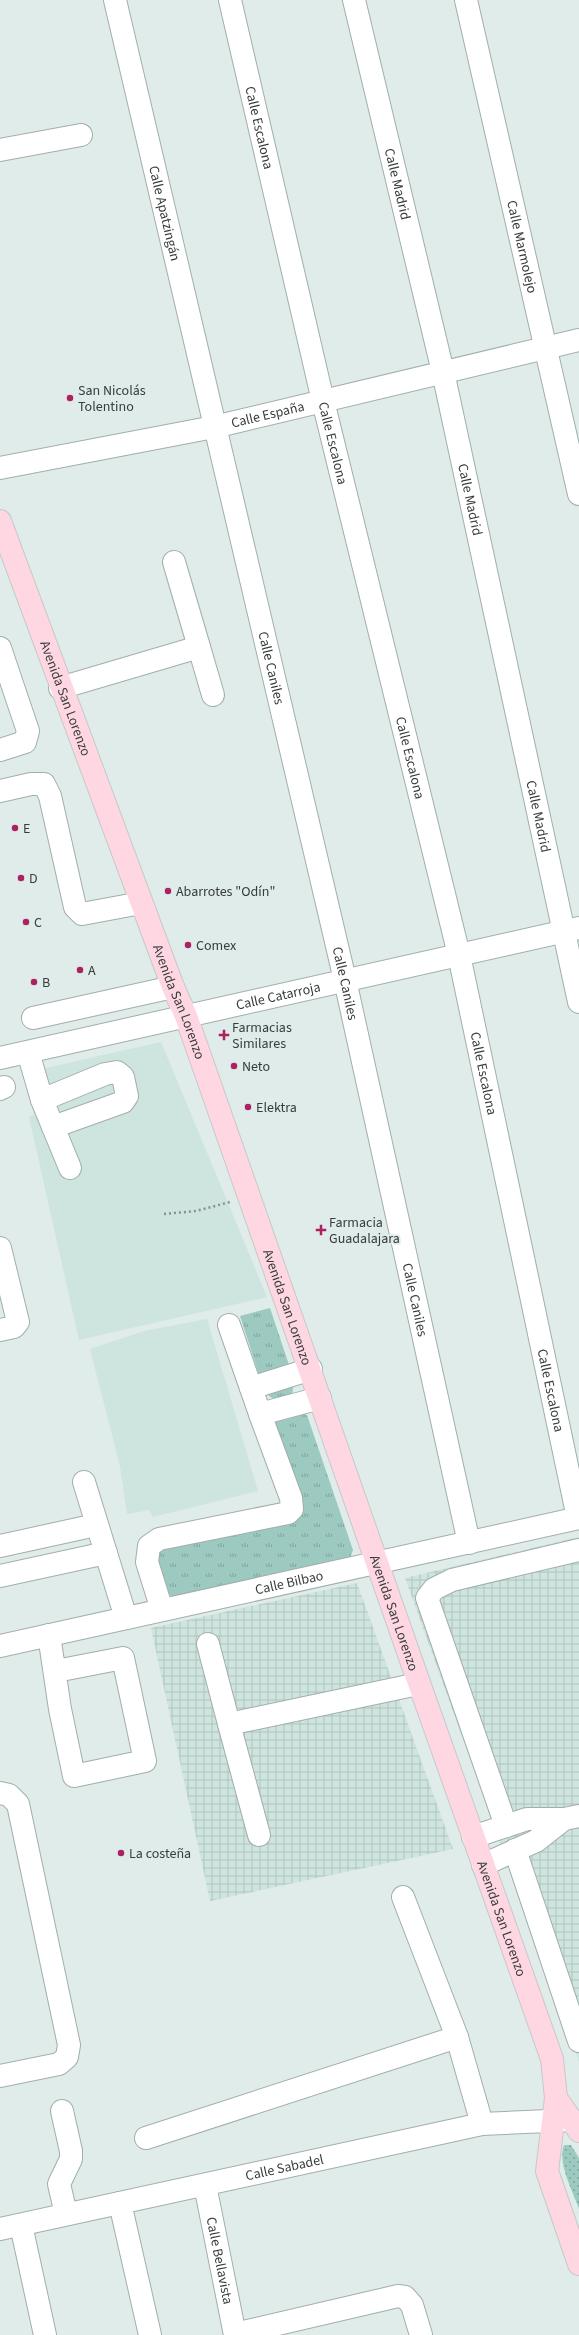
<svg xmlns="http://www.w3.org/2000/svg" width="579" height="2335" viewBox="0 0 579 2335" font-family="'Source Sans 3',sans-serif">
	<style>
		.built { fill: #cde4df }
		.industrial { fill: url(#industrial-grid) }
		.grass { fill: url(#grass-tufts) }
		.park { fill: url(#park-dots) }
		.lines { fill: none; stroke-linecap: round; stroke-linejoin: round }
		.minor-casing { stroke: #a2aeac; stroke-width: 24 }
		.major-casing { stroke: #c7c9c8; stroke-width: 24 }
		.path { stroke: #88918f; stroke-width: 2.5; stroke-dasharray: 2 3; stroke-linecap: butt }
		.minor { stroke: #fff; stroke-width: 22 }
		.major { stroke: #ffd7e3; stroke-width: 22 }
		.poi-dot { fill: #ac2162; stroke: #dfece9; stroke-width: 1.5 }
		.labels { text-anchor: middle; stroke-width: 3.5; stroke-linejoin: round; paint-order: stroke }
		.street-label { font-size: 14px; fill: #383d3c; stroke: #dfece9 }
		.poi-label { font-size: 14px; fill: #383d3c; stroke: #dfece9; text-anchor: start }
	</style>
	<defs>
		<pattern id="industrial-grid" width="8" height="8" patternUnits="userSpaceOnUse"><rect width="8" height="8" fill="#cde4df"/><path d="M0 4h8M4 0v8" fill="none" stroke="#b1c4c0"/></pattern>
		<pattern id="grass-tufts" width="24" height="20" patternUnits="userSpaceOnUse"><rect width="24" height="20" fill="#9cc9c0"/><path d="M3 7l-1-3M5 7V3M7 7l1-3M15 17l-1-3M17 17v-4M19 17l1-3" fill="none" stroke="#80a49d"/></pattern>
		<pattern id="park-dots" width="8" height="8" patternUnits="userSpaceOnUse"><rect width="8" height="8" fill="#9cc9c0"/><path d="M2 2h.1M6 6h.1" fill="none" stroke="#80a49d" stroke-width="1.8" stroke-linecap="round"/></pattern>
	</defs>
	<rect width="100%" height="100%" fill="#dfece9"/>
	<!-- built -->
	<path class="built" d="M 161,1042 L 267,1297 L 79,1340 L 29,1117 L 34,1115 L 24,1073 Z
		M 207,1319 L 258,1491 L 153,1517 L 149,1510 L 127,1514 L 120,1466 L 90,1349 L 144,1331 Z"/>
	<!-- industrial -->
	<path class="industrial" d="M 579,1537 L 579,2061 L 405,1578 Z
		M 357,1583 L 453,1849 L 210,1901 L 151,1628 Z"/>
	<!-- grass -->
	<path class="grass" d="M 270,1308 L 294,1380 L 292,1396 L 277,1401 L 269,1396 L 263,1387 L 240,1316 Z
		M 298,1412 L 307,1415 L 353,1550 L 350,1558 L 174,1598 L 167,1593 L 156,1551 L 295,1518 L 274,1425 L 278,1419 Z"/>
	<!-- park -->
	<path class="park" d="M 564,2145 L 571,2145 L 579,2158 L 579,2209 C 573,2191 557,2163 564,2145 Z"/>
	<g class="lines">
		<!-- minor casing -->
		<g class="minor-casing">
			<g id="minor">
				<path id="s1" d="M 115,0 L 345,980 L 469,1543"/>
				<path id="s2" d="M 230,0 L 323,401 L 459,955 L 578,1518"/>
				<path id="s3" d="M 354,0 L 443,372 L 579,1002"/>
				<path id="s4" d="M 466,0 L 579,494"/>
				<path d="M 0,150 L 81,135"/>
				<path id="s5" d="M 0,468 L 214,427 L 579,340"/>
				<path d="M 199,647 L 213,695"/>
				<path d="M 0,648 L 28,731 L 25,742 L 0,750"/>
				<path d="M 60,688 L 199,647 L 174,562"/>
				<path d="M 0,791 L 31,784 L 44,784 L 50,796 L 75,907 L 82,914 L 141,903"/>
				<path d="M 33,1018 L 173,987"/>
				<path d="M 28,1052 L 42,1100 L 70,1168"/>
				<path id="s6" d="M 0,1058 L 579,928"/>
				<path d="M 0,1089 L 4,1087"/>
				<path d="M 42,1100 L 105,1074 L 117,1072 L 123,1077 L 127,1096 L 123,1102 L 53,1127"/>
				<path d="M 0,1248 L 18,1322 L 14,1327 L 0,1330"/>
				<path d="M 229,1325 L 260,1414"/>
				<path d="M 251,1388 L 311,1369"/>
				<path d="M 84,1482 L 126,1618"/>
				<path d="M 0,1546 L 96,1525"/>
				<path d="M 0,1576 L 106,1553"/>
				<path d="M 162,1610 L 147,1562 L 149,1546 L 159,1539 L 288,1513 L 292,1509 L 291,1498 L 260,1414 L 320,1398"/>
				<path d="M 49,1635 L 60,1709 L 74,1776 L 145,1761 L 123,1658 L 56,1671"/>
				<path d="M 208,1644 L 229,1724 L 418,1684"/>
				<path id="s7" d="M 0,1646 L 579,1518"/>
				<path d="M 229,1724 L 259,1835"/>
				<path d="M 0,1793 L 9,1795 L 18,1804 L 69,2045 L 67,2057 L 59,2064 L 0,2076"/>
				<path d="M 506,1826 L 427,1598 L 434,1589 L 452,1580 L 579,1550"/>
				<path d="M 473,1837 L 527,1819 L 564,1819 L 579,1816"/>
				<path d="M 515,1850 L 579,2041"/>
				<path d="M 483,1865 L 536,1841 L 564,1819"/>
				<path d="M 403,1897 L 457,2037 L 482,2124"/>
				<path d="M 62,2111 L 71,2151 L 71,2159 L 59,2184 L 66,2214"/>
				<path d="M 146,2138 L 457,2037"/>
				<path id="s8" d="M 205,2185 L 235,2335"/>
				<path d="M 120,2203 L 150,2335"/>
				<path d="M 21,2225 L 45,2335"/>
				<path id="s9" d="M 0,2229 L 482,2124 L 572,2120"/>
				<path d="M 235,2334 L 398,2296 L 405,2297 L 412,2305 L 421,2335"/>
			</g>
		</g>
		<!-- major casing -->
		<g class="major-casing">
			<g id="major">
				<path id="s10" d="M 0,521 L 173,987 L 186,1016 C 308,1364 428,1712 552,2059 L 556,2098 L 547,2171 L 579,2264"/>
				<path d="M 556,2098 L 579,2131"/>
			</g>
		</g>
		<!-- path -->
		<path class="path" d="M 164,1214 L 196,1211 L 230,1202"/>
		<!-- minor -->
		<use href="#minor" class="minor"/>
		<!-- major -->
		<use href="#major" class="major"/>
	</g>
	<!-- markers -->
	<g class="poi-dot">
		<circle cx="70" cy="398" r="4"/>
		<circle cx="15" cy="828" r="4"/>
		<circle cx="21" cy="878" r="4"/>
		<circle cx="168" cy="891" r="4"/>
		<circle cx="26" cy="922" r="4"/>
		<circle cx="188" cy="945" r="4"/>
		<circle cx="80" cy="970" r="4"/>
		<circle cx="34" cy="982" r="4"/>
		<path d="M222 1029h4v4h4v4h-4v4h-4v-4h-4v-4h4z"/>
		<circle cx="234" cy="1066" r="4"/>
		<circle cx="248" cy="1107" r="4"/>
		<path d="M319 1224h4v4h4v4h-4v4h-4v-4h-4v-4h4z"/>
		<circle cx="121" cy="1853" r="4"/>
	</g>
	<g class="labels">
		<!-- street labels -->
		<g class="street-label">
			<text dy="5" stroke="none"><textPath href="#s2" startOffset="131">Calle Escalona</textPath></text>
			<text dy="5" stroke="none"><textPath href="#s3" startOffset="189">Calle Madrid</textPath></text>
			<text dy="5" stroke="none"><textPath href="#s1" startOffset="219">Calle Apatzingán</textPath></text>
			<text dy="5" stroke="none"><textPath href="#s4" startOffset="253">Calle Marmolejo</textPath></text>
			<text dy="5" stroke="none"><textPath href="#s5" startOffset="273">Calle España</textPath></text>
			<text dy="5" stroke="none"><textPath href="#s2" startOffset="455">Calle Escalona</textPath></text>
			<text dy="5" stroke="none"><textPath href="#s3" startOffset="513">Calle Madrid</textPath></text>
			<text dy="5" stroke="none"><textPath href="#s1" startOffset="686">Calle Caniles</textPath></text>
			<text dy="5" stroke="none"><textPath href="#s10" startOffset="189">Avenida San Lorenzo</textPath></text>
			<text dy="5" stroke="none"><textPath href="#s2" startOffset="779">Calle Escalona</textPath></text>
			<text dy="5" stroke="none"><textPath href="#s3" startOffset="837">Calle Madrid</textPath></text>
			<text dy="5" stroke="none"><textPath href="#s1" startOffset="1010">Calle Caniles</textPath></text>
			<text dy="5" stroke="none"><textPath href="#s6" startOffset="285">Calle Catarroja</textPath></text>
			<text dy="5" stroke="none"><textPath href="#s10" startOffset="513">Avenida San Lorenzo</textPath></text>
			<text dy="5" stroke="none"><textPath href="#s2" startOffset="1103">Calle Escalona</textPath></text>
			<text dy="5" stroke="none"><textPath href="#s1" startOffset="1334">Calle Caniles</textPath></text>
			<text dy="5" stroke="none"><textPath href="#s10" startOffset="837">Avenida San Lorenzo</textPath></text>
			<text dy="5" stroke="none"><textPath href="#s2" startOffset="1427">Calle Escalona</textPath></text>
			<text dy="5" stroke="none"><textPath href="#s7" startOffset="296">Calle Bilbao</textPath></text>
			<text dy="5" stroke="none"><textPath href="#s10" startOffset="1161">Avenida San Lorenzo</textPath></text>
			<text dy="5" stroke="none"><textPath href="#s10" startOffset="1485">Avenida San Lorenzo</textPath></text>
			<text dy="5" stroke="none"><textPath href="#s9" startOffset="291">Calle Sabadel</textPath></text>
			<text dy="5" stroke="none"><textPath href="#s8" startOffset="77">Calle Bellavista</textPath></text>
		</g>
		<!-- poi labels -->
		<g class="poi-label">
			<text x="78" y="395">San Nicolás<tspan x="78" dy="16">Tolentino</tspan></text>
			<text x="23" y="833">E</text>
			<text x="29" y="883">D</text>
			<text x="176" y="896">Abarrotes "Odín"</text>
			<text x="34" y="927">C</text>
			<text x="196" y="950">Comex</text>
			<text x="88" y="975">A</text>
			<text x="42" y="987">B</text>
			<text x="232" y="1032">Farmacias<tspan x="232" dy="16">Similares</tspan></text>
			<text x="242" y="1071">Neto</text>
			<text x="256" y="1112">Elektra</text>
			<text x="329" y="1227">Farmacia<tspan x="329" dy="16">Guadalajara</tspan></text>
			<text x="129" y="1858">La costeña</text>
		</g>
	</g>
</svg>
